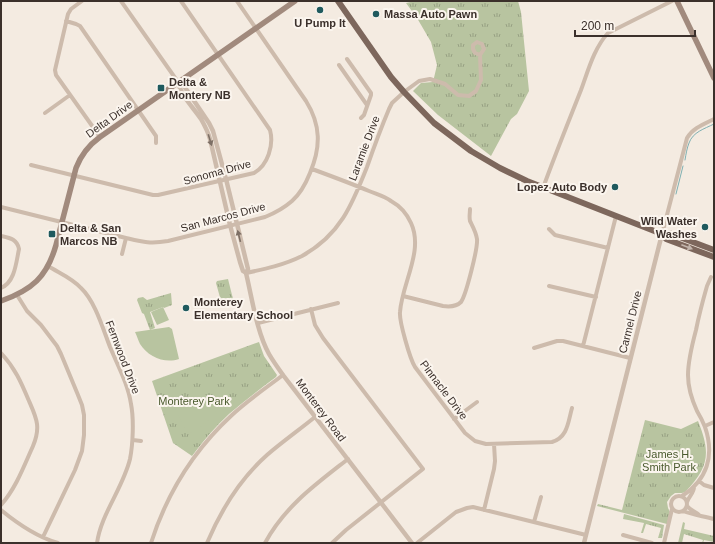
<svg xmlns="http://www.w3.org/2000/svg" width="715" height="544" viewBox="0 0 715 544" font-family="Helvetica,sans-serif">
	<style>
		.grass { fill: url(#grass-tufts) }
		.pitch { fill: #b8c4a0 }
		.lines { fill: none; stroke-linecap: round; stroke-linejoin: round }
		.stream { stroke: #7fb0b2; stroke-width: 1 }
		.minor { stroke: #cdbbac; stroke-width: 4 }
		.tertiary { stroke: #cdbbac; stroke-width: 4.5 }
		.secondary { stroke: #a18a7d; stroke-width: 5.5 }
		.primary { stroke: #7d675c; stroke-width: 6 }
		.oneway { fill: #7d6f65 }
		.oneway2 { fill: #c2b5ac }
		.poi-dot { fill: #1f5a5e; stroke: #fbf5ee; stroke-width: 1.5 }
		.labels { text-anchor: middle; stroke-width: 4; stroke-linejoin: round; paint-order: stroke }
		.poi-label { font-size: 11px; font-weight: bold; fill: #3b302b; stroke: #fbf5ee; text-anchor: start }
		.street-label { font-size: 11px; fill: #3b302b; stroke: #fbf5ee }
		.park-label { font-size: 11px; fill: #4a5a2e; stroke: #fbf5ee }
	</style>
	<defs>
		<pattern id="grass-tufts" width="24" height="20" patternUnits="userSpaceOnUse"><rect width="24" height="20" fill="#b8c4a0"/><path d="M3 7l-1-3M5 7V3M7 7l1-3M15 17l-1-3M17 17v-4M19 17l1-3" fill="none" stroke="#97a083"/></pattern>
	</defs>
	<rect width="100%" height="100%" fill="#f4ebe1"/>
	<!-- grass -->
	<path class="grass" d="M 415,1 L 518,1 L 521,12 L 529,91 L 517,114 L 511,119 L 491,156 L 438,115 L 413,91 L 421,83 L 433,82 L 437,65 L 431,42 L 417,18 L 406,3 Z
		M 228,279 L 234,303 L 232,305 L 227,306 L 224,301 L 221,301 L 216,283 L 217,281 Z
		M 171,293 L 172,305 L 164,308 L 163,307 L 150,312 L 155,328 L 150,330 L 144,314 L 142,313 L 137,300 L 138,298 L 143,297 L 147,300 Z
		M 259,342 L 264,356 L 277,375 L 276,377 C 260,389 244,401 229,414 C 215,427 203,441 192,456 L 173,443 L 152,381 Z
		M 645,420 L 681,429 L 698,421 C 711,453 709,467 685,492 L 682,493 L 675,493 L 671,496 L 667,502 L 668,508 L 670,512 L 667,524 L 597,506 L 598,504 L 622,510 Z
		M 624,514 L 664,525 L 662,538 L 658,538 L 661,528 L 646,524 L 643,533 L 641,533 L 644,523 L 623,519 Z
		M 683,522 L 685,523 L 684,529 L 714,536 L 714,542 L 704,540 L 703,543 L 702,543 L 703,540 L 684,534 L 682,543 L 678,543 Z"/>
	<!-- pitch -->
	<path class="pitch" d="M 163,307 L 169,320 L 157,325 L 151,312 Z
		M 169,327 L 172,329 L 179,359 C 165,364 148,357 140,344 C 138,340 137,336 135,332 Z
		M 186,398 C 199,398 211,402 217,414 L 192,433 L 187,432 L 173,405 L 176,402 Z"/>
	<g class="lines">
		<!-- stream -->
		<path class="stream" d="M 685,160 C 686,154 687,148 689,143 C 693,132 704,129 714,124
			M 676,194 L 683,166"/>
		<!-- minor -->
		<path class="minor" d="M 82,1 L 71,9 L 68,14 L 55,70 L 56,75 L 100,137
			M 121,1 L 178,82
			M 66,21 L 76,24 L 80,26 L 156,136 L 156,143
			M 347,59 L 371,93 L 371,95 L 364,115 L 361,118
			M 339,65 L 367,105
			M 45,113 L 70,95
			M 31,165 L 153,195 L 158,195 L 254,173 C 268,165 274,145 270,130 L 181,1
			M 312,169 C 331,176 350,183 369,191 C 376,194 384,196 391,201 C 400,206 407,214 411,223 C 424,251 402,283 400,312 C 399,321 410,359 415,367 L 465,433 L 475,441 L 486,444 L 552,442 C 568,437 568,422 572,408
			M 543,188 C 555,155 568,123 581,90 C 588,71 594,48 608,33 L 672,1
			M 1,207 L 126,238 C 143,242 150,244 168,241 L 265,217 C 275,213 284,208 292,201 C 300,194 306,183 310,173 C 321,147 321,125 306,101 L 237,1
			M 549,229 L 555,235 L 608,248
			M 662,234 L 687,138 C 693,128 704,124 714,119
			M 1,236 C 10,238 17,239 19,249 C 16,263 15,282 1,288
			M 122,254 L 126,238
			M 48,266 C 59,273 72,278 81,288 C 95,301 103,329 110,347 C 118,366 128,384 131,404 C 134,419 133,444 130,459 C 123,488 101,514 97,543
			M 246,273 C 265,269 284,265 302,256 C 340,235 352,205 367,167 C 374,147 381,128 389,109 L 392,103 L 404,92 L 419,81 L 430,79 L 445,84 L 458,95 L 469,96 L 476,91 L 481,80 L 480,55 L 475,53 L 473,49 L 473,45 L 477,42 L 482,44 L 484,49 L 480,55
			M 549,286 L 596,297
			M 17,295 L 27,311 L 41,325 L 57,346 L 61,354 L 78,395 L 82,405 L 84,415 L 84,435 L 82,451 L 75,470 L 43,537
			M 403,296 L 443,306 C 450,307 456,307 461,302 C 466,295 478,248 477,239 C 476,232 473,227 470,221 C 469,217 470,213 470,209
			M 311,309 L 315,325 L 323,338 L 423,469 L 346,530 L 332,543
			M 258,323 L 338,303
			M 583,346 L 616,216
			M 534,348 L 557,341 L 563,341 L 630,358
			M 1,353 C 15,368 21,382 29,401 C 32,408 36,416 37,424 C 38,432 36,439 33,446 C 24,466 16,488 1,505
			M 454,419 L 477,402
			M 705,426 L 714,422
			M 133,440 L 141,441
			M 699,481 L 704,485 L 714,488
			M671 504a8 8 0 1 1 16 0a8 8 0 1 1-16 0Z
			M 682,496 C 707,480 715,456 705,427 C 703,422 700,416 697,411 C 692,400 688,388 688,375 C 688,360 692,345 696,330 C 699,315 703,300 707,286 L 711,277
			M 687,502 C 689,496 694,493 694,487
			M 687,506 C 691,511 695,511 699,515
			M 1,510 C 18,524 37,537 58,543
			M 484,510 L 494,469 L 495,461 L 494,444
			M 683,511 C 693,515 703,516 714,519
			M 534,522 L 541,497
			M 623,535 L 652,543
			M 151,543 C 167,493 194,450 232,415 C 248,400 266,388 283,375
			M 207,543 C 221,510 240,479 267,455 C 282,442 299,430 315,417
			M 265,543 C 285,506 316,484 348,459
			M 417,543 L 456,512 L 467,508 L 473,507 L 586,535
			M 664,543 L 672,509"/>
		<!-- tertiary -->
		<path class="tertiary" d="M 178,82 L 184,86 L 209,123 L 213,131 L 226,179 L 248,269 L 246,273 C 252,298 257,333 269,354 C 273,361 278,368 283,375 L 412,543
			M 178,82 C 181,96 193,107 201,119 C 205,126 208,132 210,139 L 230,225 L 240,262 L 243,271 L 246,273
			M 584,543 L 662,234"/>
		<!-- secondary -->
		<path class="secondary" d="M 677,1 L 714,78
			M 1,301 C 32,290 47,277 56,245 L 76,168 C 81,155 89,145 100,137 L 295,1"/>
		<!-- primary -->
		<path class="primary" d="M 338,1 L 391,77 L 404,92 L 434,123 L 471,151 L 500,168 L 527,181 L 662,234 L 666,239 L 714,257
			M 662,234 L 669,233 L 714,250"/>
	</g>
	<!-- one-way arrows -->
	<defs><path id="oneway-solid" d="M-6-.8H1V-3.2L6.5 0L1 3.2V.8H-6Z"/></defs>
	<g class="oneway">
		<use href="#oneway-solid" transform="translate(210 140) rotate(73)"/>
		<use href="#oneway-solid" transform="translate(239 236) rotate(-104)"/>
	</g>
	<use class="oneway2" href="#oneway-solid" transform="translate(687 247) rotate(21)"/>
	<!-- markers -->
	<g class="poi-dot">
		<circle cx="320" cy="10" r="4"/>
		<circle cx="376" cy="14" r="4"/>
		<rect x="157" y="84" width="8" height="8" rx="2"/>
		<circle cx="615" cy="187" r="4"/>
		<circle cx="705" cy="227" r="4"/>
		<rect x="48" y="230" width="8" height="8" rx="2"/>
		<circle cx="186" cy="308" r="4"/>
	</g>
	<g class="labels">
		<!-- poi labels -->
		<g class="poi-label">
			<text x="384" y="18">Massa Auto Pawn</text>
			<text x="320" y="27" text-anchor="middle">U Pump It</text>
			<text x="169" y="86">Delta &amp;<tspan x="169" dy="13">Montery NB</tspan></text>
			<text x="607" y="191" text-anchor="end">Lopez Auto Body</text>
			<text x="697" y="225" text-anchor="end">Wild Water<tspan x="697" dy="13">Washes</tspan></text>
			<text x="60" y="232">Delta &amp; San<tspan x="60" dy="13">Marcos NB</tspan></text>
			<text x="194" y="306">Monterey<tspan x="194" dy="13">Elementary School</tspan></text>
		</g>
		<!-- street labels -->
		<g class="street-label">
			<text transform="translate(109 119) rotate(-36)" y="4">Delta Drive</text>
			<text transform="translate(364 148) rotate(-69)" y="4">Laramie Drive</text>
			<text transform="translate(217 172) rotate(-15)" y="4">Sonoma Drive</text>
			<text transform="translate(223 217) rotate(-15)" y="4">San Marcos Drive</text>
			<text transform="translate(630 322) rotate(-76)" y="4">Carmel Drive</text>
			<text transform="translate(123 357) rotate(69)" y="4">Fernwood Drive</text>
			<text transform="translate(444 390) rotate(53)" y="4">Pinnacle Drive</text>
			<text transform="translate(321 410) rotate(53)" y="4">Monterey Road</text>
		</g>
		<!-- park labels -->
		<g class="park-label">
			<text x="194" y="405">Monterey Park</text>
			<text x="669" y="458">James H.<tspan x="669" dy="13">Smith Park</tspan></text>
		</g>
	</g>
	<!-- border -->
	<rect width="715" height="544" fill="none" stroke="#3b302b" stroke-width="4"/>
	<!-- scale -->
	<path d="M575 30v6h120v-6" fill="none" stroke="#3b302b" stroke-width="2"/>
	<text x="581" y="30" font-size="12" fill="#3b302b" stroke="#fbf5ee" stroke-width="3" paint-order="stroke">200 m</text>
</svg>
